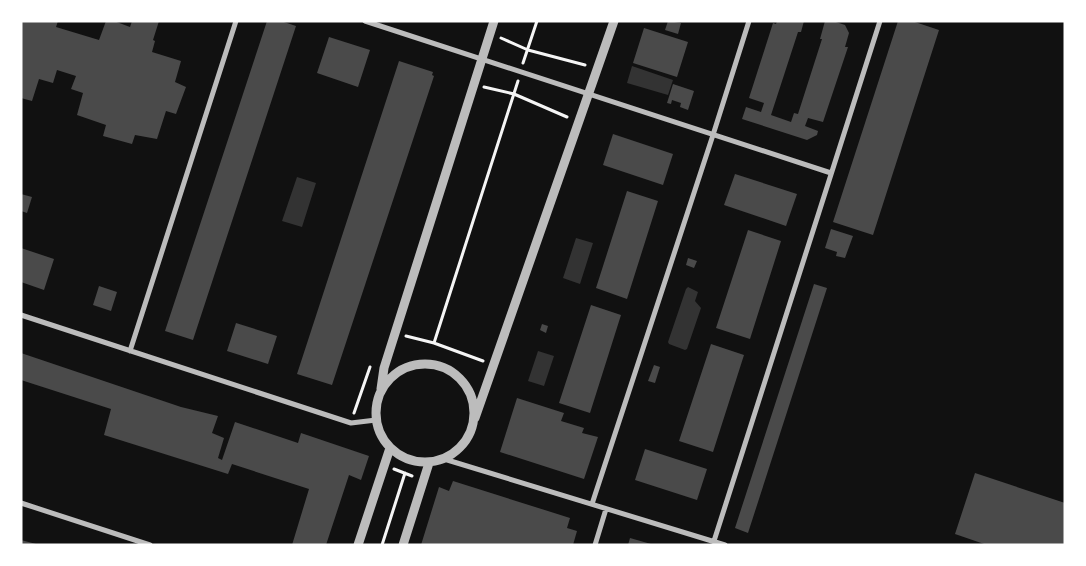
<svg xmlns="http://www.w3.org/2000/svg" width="1086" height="566" viewBox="0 0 1086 566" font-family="Jost,sans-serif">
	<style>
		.water { fill: #333 }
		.building { fill: #4a4a4a }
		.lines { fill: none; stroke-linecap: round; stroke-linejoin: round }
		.path { stroke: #f5f5f5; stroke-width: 3 }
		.minor { stroke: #bcbcbc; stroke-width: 5 }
		.tertiary { stroke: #bcbcbc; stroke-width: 9 }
	</style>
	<rect width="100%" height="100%" fill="#111"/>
	<!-- water -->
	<path class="water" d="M 632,66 L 673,80 L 668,95 L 627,83 Z
		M 297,177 L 316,183 L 302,227 L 282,221 Z
		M 576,238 L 593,243 L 580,284 L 563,278 Z
		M 688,287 L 698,292 L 695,301 L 701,308 L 687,349 L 685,350 L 669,344 L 668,342 L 686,289 Z
		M 538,351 L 554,356 L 544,386 L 528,381 Z"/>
	<!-- building -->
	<path class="building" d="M 21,21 L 58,21 L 56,27 L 99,40 L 106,21 L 114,21 L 130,27 L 132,21 L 159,21 L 153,40 L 155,41 L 152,52 L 181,61 L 175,82 L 186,87 L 176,114 L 166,111 L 157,139 L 135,135 L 132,144 L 103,136 L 106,125 L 77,115 L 83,93 L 71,89 L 76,76 L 57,70 L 53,83 L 39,79 L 32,101 L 21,98 Z
		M 267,21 L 281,21 L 296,26 L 193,340 L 165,331 Z
		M 668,21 L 681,23 L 678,34 L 665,30 Z
		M 777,21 L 804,21 L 801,32 L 798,32 L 771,115 L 791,122 L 794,113 L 798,114 L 822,39 L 820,39 L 825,21 L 833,21 L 845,25 L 849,33 L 845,47 L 848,47 L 823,122 L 808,118 L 805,126 L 818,131 L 817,135 L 807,140 L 742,119 L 746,107 L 761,112 L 764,103 L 749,98 L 773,23 L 776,24 Z
		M 898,21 L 912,21 L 939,30 L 873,235 L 833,222 Z
		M 644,28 L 688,42 L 677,77 L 633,63 Z
		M 329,37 L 370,50 L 358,87 L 317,73 Z
		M 399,61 L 433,72 L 432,75 L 434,76 L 332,385 L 297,374 Z
		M 673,84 L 694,91 L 688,110 L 680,107 L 681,103 L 672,100 L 671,104 L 667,103 Z
		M 613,134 L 673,154 L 663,185 L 603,165 Z
		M 735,174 L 797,194 L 786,226 L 724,205 Z
		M 627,191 L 658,201 L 627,299 L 596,288 Z
		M 21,194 L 32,197 L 27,213 L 21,211 Z
		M 831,229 L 853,236 L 845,258 L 836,256 L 837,252 L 825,248 Z
		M 748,230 L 781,241 L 750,339 L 716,328 Z
		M 21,248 L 54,259 L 44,290 L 21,282 Z
		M 688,258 L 697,261 L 694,268 L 686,265 Z
		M 814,284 L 827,288 L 748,533 L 735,528 Z
		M 99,286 L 117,292 L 111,311 L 93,305 Z
		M 591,305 L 621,315 L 590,413 L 559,403 Z
		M 236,323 L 277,336 L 268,364 L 227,351 Z
		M 542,324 L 548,326 L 546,333 L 540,330 Z
		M 711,344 L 744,355 L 713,452 L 679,441 Z
		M 21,353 L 181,407 L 218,416 L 212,433 L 224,438 L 218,458 L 222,460 L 235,422 L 298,443 L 301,433 L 369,456 L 361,480 L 349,475 L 326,545 L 292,545 L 309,489 L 232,464 L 228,474 L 104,435 L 111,409 L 21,380 Z
		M 654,365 L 660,367 L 655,383 L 648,381 Z
		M 517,398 L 564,413 L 561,421 L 584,428 L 582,433 L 598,437 L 584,479 L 500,452 Z
		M 645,449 L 707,469 L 697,500 L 635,480 Z
		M 975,473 L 1065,503 L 1065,545 L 987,545 L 955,534 Z
		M 453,481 L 570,518 L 567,528 L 577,531 L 573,545 L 421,545 L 439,487 L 449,491 Z
		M 630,538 L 651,544 L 651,545 L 628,545 Z
		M 21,540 L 36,544 L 36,545 L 21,545 Z"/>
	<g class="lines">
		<!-- path -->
		<path class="path" d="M 501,38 L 528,50 L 585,65
			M 523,63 L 537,21
			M 484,87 L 514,94 L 567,117
			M 406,336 L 434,343 L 518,81
			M 434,343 L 483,361
			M 354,413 L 370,367
			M 394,469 L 412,476
			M 382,545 L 405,473"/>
		<!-- minor -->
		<path class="minor" d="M 365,21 L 831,173
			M 21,315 L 351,423 L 376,420
			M 130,351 L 236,21
			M 444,459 L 725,545
			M 21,503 L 150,545
			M 592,504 L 713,135 L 749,21
			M 714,541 L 880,21
			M 595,545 L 606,509"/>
		<!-- tertiary -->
		<path class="tertiary" d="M376 413a49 49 0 1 1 98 0a49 49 0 1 1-98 0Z
			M 381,389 L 384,368 L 494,21
			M 475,418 L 614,21
			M 358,545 L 390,448
			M 403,545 L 429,463"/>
	</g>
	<!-- border -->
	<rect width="1086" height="566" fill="none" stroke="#ffffff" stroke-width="45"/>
</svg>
